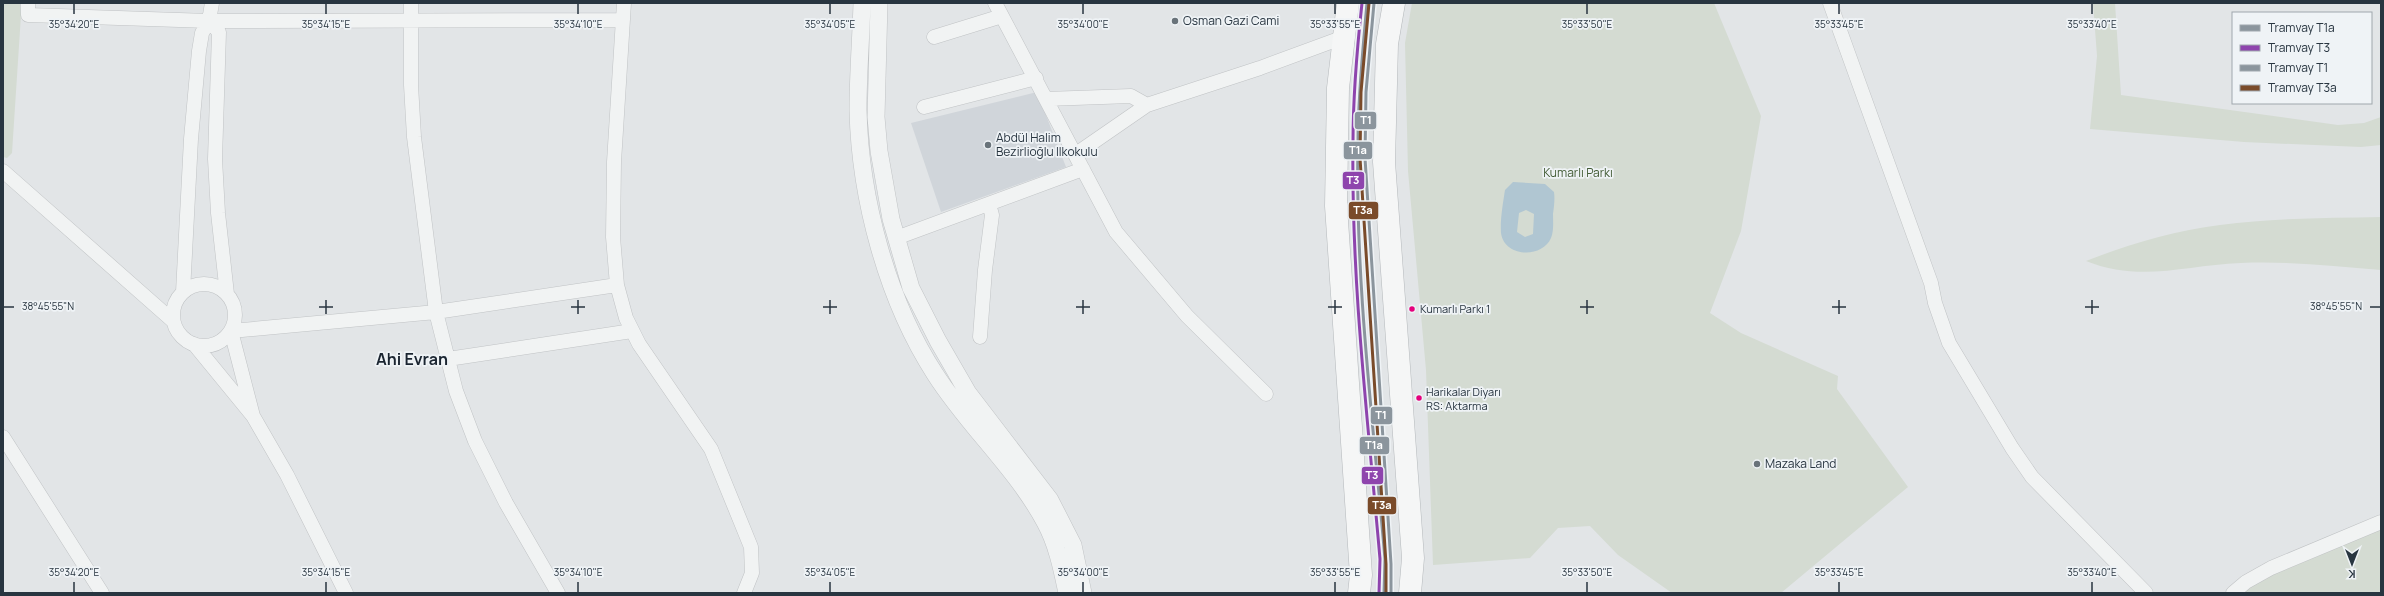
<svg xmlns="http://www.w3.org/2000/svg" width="2384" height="596" viewBox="0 0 2384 596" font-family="Manrope,sans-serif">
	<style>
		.built { fill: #d0d5da }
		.green { fill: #d4dbd2 }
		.water { fill: #b0c6d2; fill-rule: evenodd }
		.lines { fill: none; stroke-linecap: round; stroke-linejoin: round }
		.minor-casing { stroke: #c0c3c5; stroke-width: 15 }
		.tertiary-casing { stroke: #c0c3c5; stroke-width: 18 }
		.trunk-casing { stroke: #b4b8bb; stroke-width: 23 }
		.minor { stroke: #f1f3f3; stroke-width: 14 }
		.tertiary { stroke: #f1f3f3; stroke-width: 17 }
		.trunk { stroke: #f5f6f6; stroke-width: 22 }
		.tram-1-casing { stroke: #eff3f6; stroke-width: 6 }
		.tram-2-casing { stroke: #eff3f6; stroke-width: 6 }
		.tram-3-casing { stroke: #eff3f6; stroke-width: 6 }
		.tram-4-casing { stroke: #eff3f6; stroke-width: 6 }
		.tram-1 { stroke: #8b959d; stroke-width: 3 }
		.tram-2 { stroke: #8e44ad; stroke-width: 3 }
		.tram-3 { stroke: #8b959d; stroke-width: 3 }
		.tram-4 { stroke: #7a4b2a; stroke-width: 3 }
		.ticks { fill: none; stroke: #283540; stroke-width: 1.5 }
		.poi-dot { fill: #69737a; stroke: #eff3f6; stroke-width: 1.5 }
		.bus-dot { fill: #e5007d; stroke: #eff3f6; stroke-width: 1.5 }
		.labels { text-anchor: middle; stroke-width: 3.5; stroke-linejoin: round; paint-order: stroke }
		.bus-label { font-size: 11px; fill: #283540; stroke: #eff3f6; text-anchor: start }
		.poi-label { font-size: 12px; fill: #283540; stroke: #eff3f6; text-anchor: start }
		.park-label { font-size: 12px; fill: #435c36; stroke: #eff3f6 }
		.district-label { font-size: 16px; font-weight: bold; fill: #1b2531; stroke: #eff3f6 }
		.ticks-label { font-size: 10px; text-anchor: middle; fill: #283540; stroke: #eff3f6; stroke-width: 3.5; stroke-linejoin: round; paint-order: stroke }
		.line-badge { stroke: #eff3f6; stroke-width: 1.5 }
		.badge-label { font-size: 11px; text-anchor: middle; font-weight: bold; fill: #fff }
	</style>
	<rect width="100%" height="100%" fill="#e2e5e7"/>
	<!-- built -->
	<path class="built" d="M 1037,92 L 1066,167 L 941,212 L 911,123 Z"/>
	<!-- green -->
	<path class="green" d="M 3,3 L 20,3 L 21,15 L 12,153 L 7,158 L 3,157 Z
		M 1412,3 L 1714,3 L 1761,116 L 1741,231 L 1710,313 L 1741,333 L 1838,376 L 1837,389 L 1908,487 L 1781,593 L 1672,593 L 1618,555 L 1590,526 L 1558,528 L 1530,558 L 1433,565 L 1426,370 L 1408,171 L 1405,43 Z
		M 2093,3 L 2115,3 L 2121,95 L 2338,125 L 2364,123 L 2381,117 L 2381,145 L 2361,147 L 2244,142 L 2090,129 L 2097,56 Z
		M 2381,217 L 2381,270 C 2334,266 2288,261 2241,263 C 2185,265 2141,283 2086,261 C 2129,244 2174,231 2220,225 C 2273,218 2328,218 2381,217 Z
		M 2381,519 L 2381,593 L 2237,593 Z"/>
	<!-- water -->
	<path class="water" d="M 1513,182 L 1545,184 L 1554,192 C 1555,199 1554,207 1553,214 C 1553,221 1554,231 1551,238 C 1542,259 1504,257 1501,233 C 1500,220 1503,203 1505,190 ZM 1526,210 L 1534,214 L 1533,234 L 1525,237 L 1517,232 L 1519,213 Z"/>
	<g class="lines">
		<!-- minor casing -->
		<g class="minor-casing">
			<path id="minor" d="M 28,3 L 28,15 L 209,21 L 623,20
				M 411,3 L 411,85 L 414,137 L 436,312 L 456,391 L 475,441 L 506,503 L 558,593
				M 624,3 L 614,162 L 613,237 L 617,285 L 626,318 L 639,344 L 711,449 L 751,547 L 752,573 L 744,593
				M 995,3 L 1116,232 L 1187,316 L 1266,394
				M 1830,3 L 1931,283 L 1935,303 L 1949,343 L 2012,448 L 2032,477 L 2146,593
				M 209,21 L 219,32 L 215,159 L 218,213 L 227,294
				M 934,37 L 1002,16
				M 1046,99 L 1131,96 L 1147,105 L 1260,68 L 1344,37
				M 924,107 L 1036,78
				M 1076,154 L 1147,105
				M 3,171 L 173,321
				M 896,238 L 1083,169
				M173 315a31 31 0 1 1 62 0a31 31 0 1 1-62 0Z
				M 183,292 L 191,139 L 199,51 L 202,33 L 209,21 L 212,3
				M 980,337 L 985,270 L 992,215 L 989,204
				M 194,344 L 253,416 L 287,475 L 346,593
				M 448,359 L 632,331
				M 253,416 L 231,331 L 436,312 L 617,285
				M 3,437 L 102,593
				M 2233,593 L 2246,582 L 2271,568 L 2381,522"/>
		</g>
		<!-- tertiary casing -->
		<g class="tertiary-casing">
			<path id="tertiary" d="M 862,3 C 861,38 858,74 858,110 C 860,198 887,300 935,374 C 968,426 1016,468 1045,522 C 1057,544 1062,569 1067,593
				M 879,3 L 876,117 L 879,151 L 891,219 L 911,288 L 938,341 L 968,393 L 1050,500 L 1073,545 L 1083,593"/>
		</g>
		<!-- trunk casing -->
		<g class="trunk-casing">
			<path id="trunk" d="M 1348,3 L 1338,88 L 1336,206 L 1361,575 L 1359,593
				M 1394,3 L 1387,44 L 1384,162 L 1413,558 L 1410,593"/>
		</g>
		<!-- minor -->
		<use href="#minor" class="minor"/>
		<!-- tertiary -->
		<use href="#tertiary" class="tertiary"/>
		<!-- trunk -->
		<use href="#trunk" class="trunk"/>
		<!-- tram-1 casing -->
		<g class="tram-1-casing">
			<path id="tram-1" d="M 1367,3 C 1363,49 1358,95 1358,142 C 1355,281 1373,420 1385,559 L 1384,593"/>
		</g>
		<!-- tram-2 casing -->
		<g class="tram-2-casing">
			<path id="tram-2" d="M 1362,3 C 1357,49 1353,95 1353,142 C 1351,281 1368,421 1380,559 L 1379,593"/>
		</g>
		<!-- tram-3 casing -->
		<g class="tram-3-casing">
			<path id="tram-3" d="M 1374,3 L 1366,92 L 1365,158 L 1391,564 L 1391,593"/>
		</g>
		<!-- tram-4 casing -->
		<g class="tram-4-casing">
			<path id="tram-4" d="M 1369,3 L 1361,92 L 1360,158 L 1386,564 L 1386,593"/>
		</g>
		<!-- tram-1 -->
		<use href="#tram-1" class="tram-1"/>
		<!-- tram-2 -->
		<use href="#tram-2" class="tram-2"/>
		<!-- tram-3 -->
		<use href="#tram-3" class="tram-3"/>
		<!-- tram-4 -->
		<use href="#tram-4" class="tram-4"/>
	</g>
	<!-- ticks -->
	<path class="ticks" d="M 74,4 L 74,14M 326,4 L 326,14M 578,4 L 578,14M 830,4 L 830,14M 1083,4 L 1083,14M 1335,4 L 1335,14M 1587,4 L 1587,14M 1839,4 L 1839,14M 2092,4 L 2092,14M 326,300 L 326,314M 578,300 L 578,314M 830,300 L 830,314M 1083,300 L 1083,314M 1335,300 L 1335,314M 1587,300 L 1587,314M 1839,300 L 1839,314M 2092,300 L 2092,314M 4,307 L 14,307M 319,307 L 333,307M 571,307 L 585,307M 823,307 L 837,307M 1076,307 L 1090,307M 1328,307 L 1342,307M 1580,307 L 1594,307M 1832,307 L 1846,307M 2085,307 L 2099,307M 2370,307 L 2380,307M 74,582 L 74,592M 326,582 L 326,592M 578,582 L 578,592M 830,582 L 830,592M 1083,582 L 1083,592M 1335,582 L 1335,592M 1587,582 L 1587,592M 1839,582 L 1839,592M 2092,582 L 2092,592"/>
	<!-- markers -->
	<g class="poi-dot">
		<circle cx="1175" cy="21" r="4"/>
		<circle cx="988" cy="145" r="4"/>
		<circle cx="1757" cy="464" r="4"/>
	</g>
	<g class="bus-dot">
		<circle cx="1412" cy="309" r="3.5"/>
		<circle cx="1419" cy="398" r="3.5"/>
	</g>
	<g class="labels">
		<!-- bus labels -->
		<g class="bus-label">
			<text x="1420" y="313">Kumarlı Parkı 1</text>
			<text x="1426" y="396">Harikalar Diyarı<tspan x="1426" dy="14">RS: Aktarma</tspan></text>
		</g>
		<!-- poi labels -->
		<g class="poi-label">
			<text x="1183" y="25">Osman Gazi Cami</text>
			<text x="996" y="142">Abdül Halim<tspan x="996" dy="14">Bezirlioğlu Ilkokulu</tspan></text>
			<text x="1765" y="468">Mazaka Land</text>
		</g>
		<!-- park labels -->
		<g class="park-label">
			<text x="1578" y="177">Kumarlı Parkı</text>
		</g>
		<!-- district labels -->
		<g class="district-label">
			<text x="412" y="365">Ahi Evran</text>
		</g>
	</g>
	<g class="ticks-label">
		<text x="74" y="28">35°34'20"E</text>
		<text x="326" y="28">35°34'15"E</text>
		<text x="578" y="28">35°34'10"E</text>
		<text x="830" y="28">35°34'05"E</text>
		<text x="1083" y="28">35°34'00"E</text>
		<text x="1335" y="28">35°33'55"E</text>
		<text x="1587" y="28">35°33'50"E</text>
		<text x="1839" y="28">35°33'45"E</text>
		<text x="2092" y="28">35°33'40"E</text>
		<text x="2336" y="310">38°45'55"N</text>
		<text x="48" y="310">38°45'55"N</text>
		<text x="74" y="576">35°34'20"E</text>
		<text x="326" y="576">35°34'15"E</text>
		<text x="578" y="576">35°34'10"E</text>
		<text x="830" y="576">35°34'05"E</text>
		<text x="1083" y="576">35°34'00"E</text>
		<text x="1335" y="576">35°33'55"E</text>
		<text x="1587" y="576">35°33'50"E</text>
		<text x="1839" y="576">35°33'45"E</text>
		<text x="2092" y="576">35°33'40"E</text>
	</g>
	<g class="line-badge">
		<rect x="1354" y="111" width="23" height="19" rx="4" fill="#8b959d"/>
		<rect x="1343" y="141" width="30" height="19" rx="4" fill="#8b959d"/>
		<rect x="1342" y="171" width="23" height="19" rx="4" fill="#8e44ad"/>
		<rect x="1348" y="201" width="31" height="19" rx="4" fill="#7a4b2a"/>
		<rect x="1370" y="406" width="23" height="19" rx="4" fill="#8b959d"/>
		<rect x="1359" y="436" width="31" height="19" rx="4" fill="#8b959d"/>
		<rect x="1361" y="466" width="23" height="19" rx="4" fill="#8e44ad"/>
		<rect x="1367" y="496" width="30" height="19" rx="4" fill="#7a4b2a"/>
	</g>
	<g class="badge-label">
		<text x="1366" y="124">T1</text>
		<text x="1358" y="154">T1a</text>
		<text x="1353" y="184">T3</text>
		<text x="1363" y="214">T3a</text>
		<text x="1381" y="419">T1</text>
		<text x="1374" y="449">T1a</text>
		<text x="1372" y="479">T3</text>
		<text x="1382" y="509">T3a</text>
	</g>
	<!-- border -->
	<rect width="2384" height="596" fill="none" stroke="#283540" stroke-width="8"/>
	<!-- legend -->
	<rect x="2232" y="12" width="140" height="92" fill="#eff3f6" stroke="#9fa7ad"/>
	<rect x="2240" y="25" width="20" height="6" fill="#8b959d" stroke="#9fa7ad"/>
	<text x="2268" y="32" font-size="12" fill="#283540">Tramvay T1a</text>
	<rect x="2240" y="45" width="20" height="6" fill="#8e44ad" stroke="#9fa7ad"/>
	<text x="2268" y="52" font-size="12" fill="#283540">Tramvay T3</text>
	<rect x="2240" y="65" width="20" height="6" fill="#8b959d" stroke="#9fa7ad"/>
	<text x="2268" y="72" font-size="12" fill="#283540">Tramvay T1</text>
	<rect x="2240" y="85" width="20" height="6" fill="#7a4b2a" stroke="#9fa7ad"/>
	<text x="2268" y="92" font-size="12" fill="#283540">Tramvay T3a</text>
	<!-- north arrow -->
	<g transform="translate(2352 564) rotate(180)" stroke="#eff3f6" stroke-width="3" paint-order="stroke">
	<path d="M0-3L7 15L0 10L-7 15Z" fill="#283540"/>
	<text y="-6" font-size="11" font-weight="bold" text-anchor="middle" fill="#283540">K</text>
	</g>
</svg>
